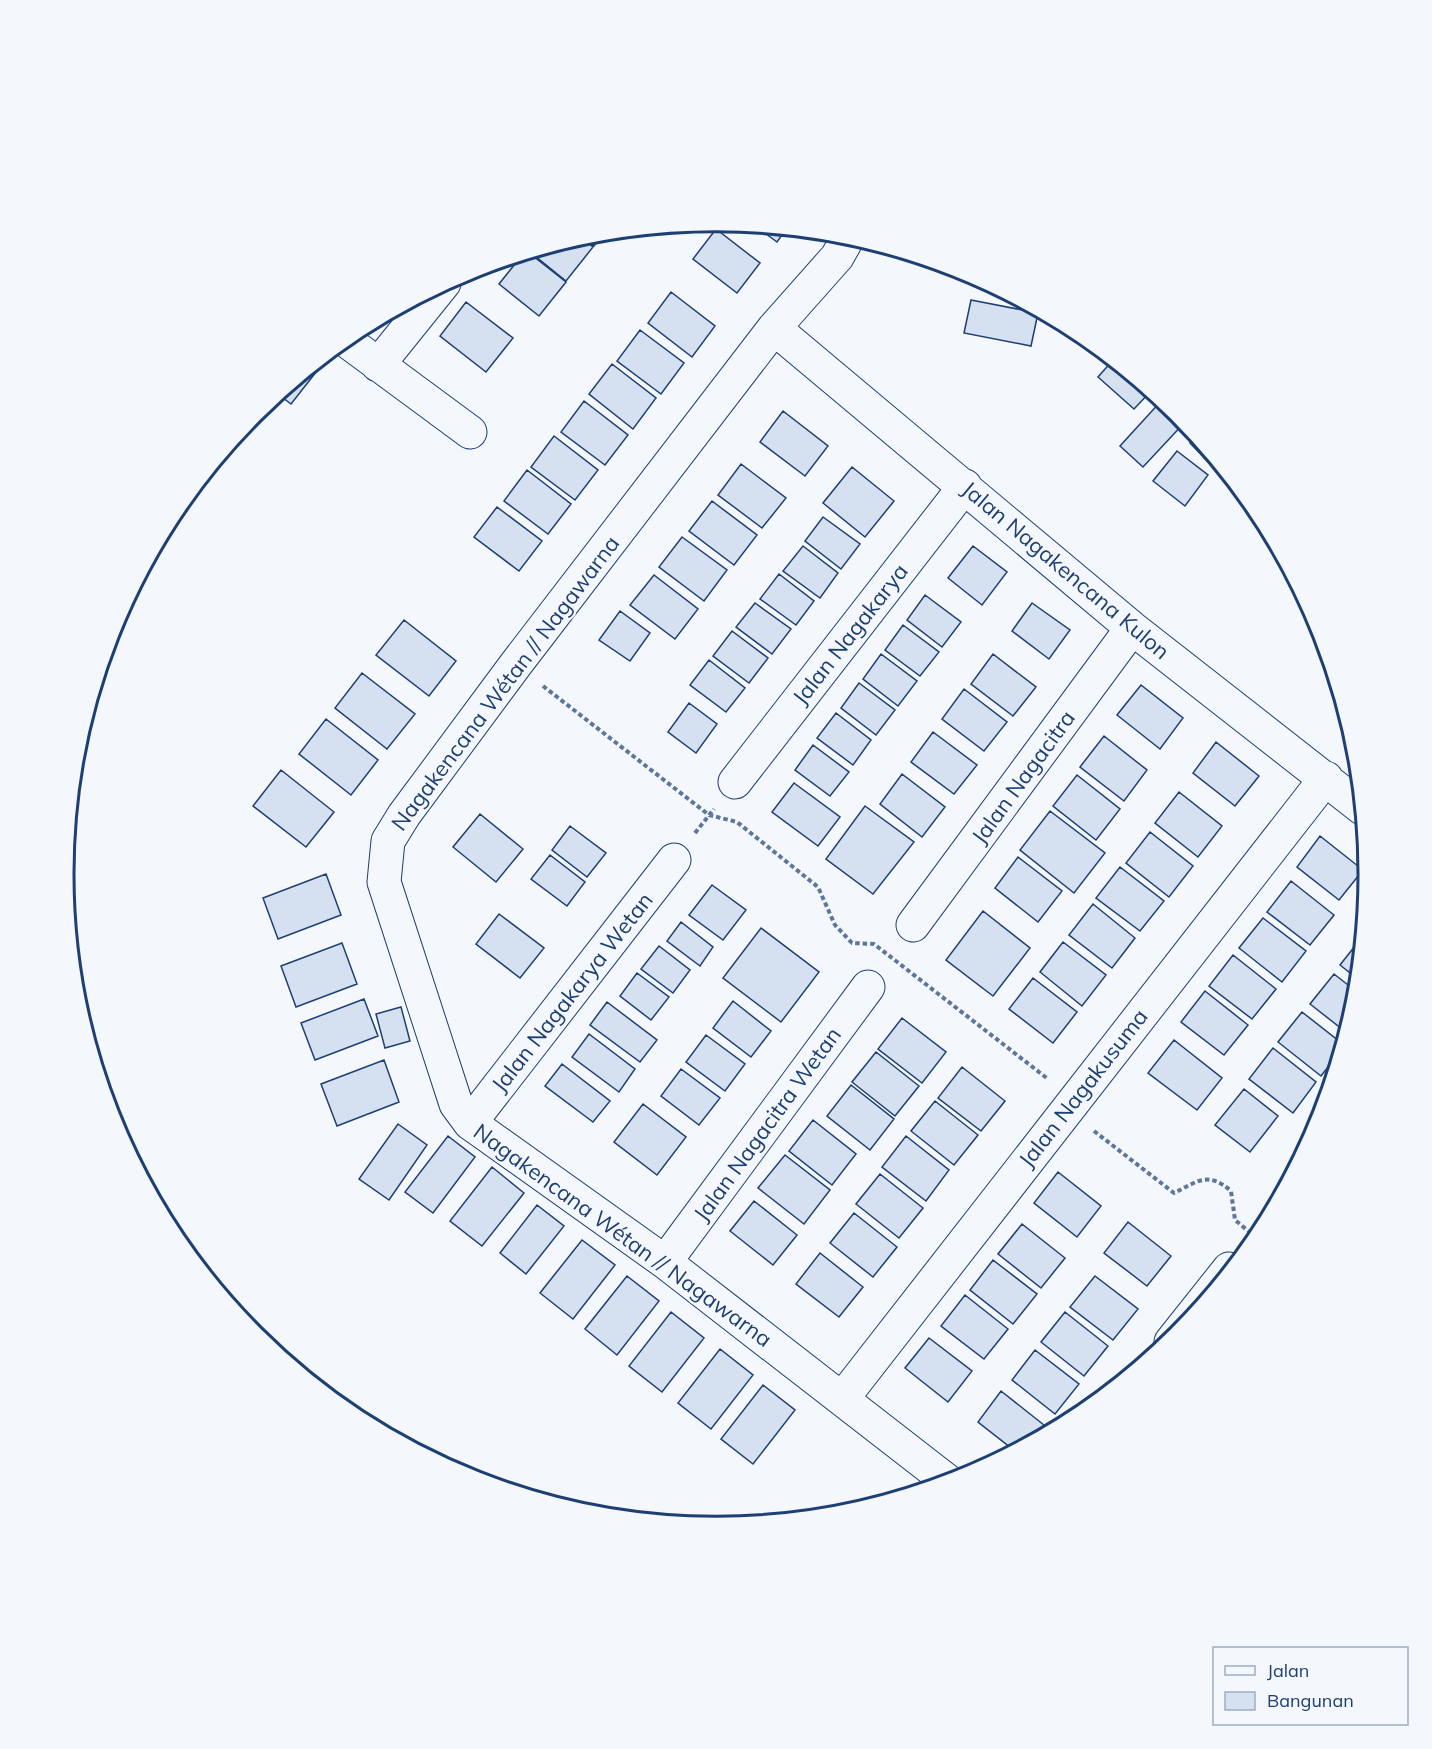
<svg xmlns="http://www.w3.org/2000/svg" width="1432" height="1749" viewBox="0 0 1432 1749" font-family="Mulish,sans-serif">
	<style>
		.building { fill: #d5e0f0; stroke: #1d3f73; stroke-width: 1.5 }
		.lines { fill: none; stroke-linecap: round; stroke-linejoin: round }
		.minor-casing { stroke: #1d3f73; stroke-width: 35 }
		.path { stroke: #5e769c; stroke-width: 4; stroke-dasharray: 4.5 3; stroke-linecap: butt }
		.minor { stroke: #f4f7fb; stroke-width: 33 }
		.labels { text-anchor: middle; stroke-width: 4.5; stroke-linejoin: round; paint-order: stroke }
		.street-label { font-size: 22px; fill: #1d3f73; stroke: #f4f7fb }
		.rim { fill: none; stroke: #1d3f73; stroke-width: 3 }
	</style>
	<rect width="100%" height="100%" fill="#f4f7fb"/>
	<!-- building -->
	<path class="building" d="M 754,225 L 787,228 L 777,242 Z
		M 716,229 L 760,263 L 737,293 L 693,259 Z
		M 605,232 L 594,246 L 582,236 L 589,234 Z
		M 580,237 L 593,247 L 566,281 L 530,252 Z
		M 528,252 L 566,282 L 539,316 L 499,284 L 523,254 Z
		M 671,292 L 715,326 L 692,357 L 648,323 Z
		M 971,300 L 1038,313 L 1031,346 L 964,333 Z
		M 466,302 L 513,338 L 486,372 L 440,336 Z
		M 640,330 L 684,363 L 661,394 L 617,361 Z
		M 1113,360 L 1151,391 L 1134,409 L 1098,377 Z
		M 315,363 L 320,367 L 291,404 L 278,394 Z
		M 612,364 L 656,398 L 633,429 L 589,394 Z
		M 1162,400 L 1185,422 L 1143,467 L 1120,446 Z
		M 584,401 L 628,435 L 605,465 L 561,432 Z
		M 783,411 L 828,446 L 805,476 L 760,442 Z
		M 554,436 L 598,470 L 575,500 L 531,467 Z
		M 1197,436 L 1224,469 L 1219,473 L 1190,443 Z
		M 1177,451 L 1208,475 L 1185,506 L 1153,481 Z
		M 741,464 L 786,498 L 762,528 L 718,495 Z
		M 852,467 L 894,501 L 865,537 L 823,503 Z
		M 527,470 L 571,504 L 548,534 L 504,501 Z
		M 712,501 L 757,535 L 734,565 L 689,531 Z
		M 497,507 L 542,541 L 519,571 L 474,537 Z
		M 823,517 L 860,544 L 841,569 L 805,541 Z
		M 682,537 L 727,570 L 704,601 L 659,567 Z
		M 803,546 L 838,573 L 820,598 L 783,571 Z
		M 973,546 L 1007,572 L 982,605 L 948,578 Z
		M 779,574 L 814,601 L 796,625 L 760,599 Z
		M 654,575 L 698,609 L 675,639 L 630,605 Z
		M 925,595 L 961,622 L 942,647 L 907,620 Z
		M 755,603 L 791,629 L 772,654 L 736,627 Z
		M 1032,603 L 1070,630 L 1049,659 L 1012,631 Z
		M 620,611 L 650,633 L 630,661 L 599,640 Z
		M 404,620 L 456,661 L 429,696 L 376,655 Z
		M 903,625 L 939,652 L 920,676 L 885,650 Z
		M 732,631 L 768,658 L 749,683 L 713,656 Z
		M 881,654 L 917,681 L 898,706 L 863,679 Z
		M 993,654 L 1036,687 L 1013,716 L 971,684 Z
		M 709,660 L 745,688 L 726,712 L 690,685 Z
		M 362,673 L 415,714 L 387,749 L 335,708 Z
		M 859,683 L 895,710 L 876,735 L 841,708 Z
		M 1141,685 L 1183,718 L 1160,749 L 1117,715 Z
		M 964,689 L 1007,722 L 984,751 L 942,719 Z
		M 689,703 L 717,724 L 696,753 L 668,732 Z
		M 836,713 L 871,740 L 853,765 L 817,738 Z
		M 326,719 L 378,760 L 351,795 L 299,754 Z
		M 933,732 L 977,765 L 954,794 L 911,762 Z
		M 1104,736 L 1147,770 L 1124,801 L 1080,767 Z
		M 1216,742 L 1259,776 L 1235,806 L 1193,773 Z
		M 813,745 L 849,772 L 830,796 L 795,770 Z
		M 281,770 L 334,812 L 306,847 L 253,806 Z
		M 902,774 L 945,807 L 922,837 L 880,804 Z
		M 1077,775 L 1120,809 L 1096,840 L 1053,806 Z
		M 794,783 L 840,817 L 818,846 L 772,812 Z
		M 1179,792 L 1222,826 L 1198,857 L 1155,823 Z
		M 865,806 L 914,842 L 873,894 L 826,859 Z
		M 1050,811 L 1105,853 L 1074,893 L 1020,850 Z
		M 480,814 L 523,849 L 496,882 L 453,847 Z
		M 570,826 L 606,853 L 587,877 L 552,850 Z
		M 1150,832 L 1193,866 L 1169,897 L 1126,863 Z
		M 1320,836 L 1363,870 L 1339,900 L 1297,867 Z
		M 550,855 L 585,882 L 567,906 L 531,879 Z
		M 1018,857 L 1062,891 L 1038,922 L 995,888 Z
		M 1120,867 L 1164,901 L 1140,931 L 1096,898 Z
		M 326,874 L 341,915 L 278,939 L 263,898 Z
		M 1291,881 L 1334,915 L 1310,945 L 1267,912 Z
		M 712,885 L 746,910 L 723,940 L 689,915 Z
		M 1093,904 L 1135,938 L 1112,968 L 1069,935 Z
		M 983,911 L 1030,948 L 993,996 L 946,960 Z
		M 499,914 L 544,948 L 520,978 L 476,944 Z
		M 1263,918 L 1306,951 L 1282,982 L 1239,948 Z
		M 681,922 L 713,947 L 700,966 L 667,941 Z
		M 761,928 L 819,972 L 781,1022 L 723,978 Z
		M 1363,936 L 1359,980 L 1340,965 Z
		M 1063,942 L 1106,975 L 1082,1006 L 1040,972 Z
		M 342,943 L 357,984 L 296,1007 L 281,966 Z
		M 659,946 L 690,970 L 673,993 L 641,969 Z
		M 1233,955 L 1276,989 L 1252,1019 L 1209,986 Z
		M 637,973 L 669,997 L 651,1020 L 620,996 Z
		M 1334,974 L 1357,992 L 1356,1002 L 1347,1033 L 1310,1004 Z
		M 1033,978 L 1077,1012 L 1053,1043 L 1009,1009 Z
		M 1205,991 L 1248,1025 L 1224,1055 L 1181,1022 Z
		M 364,999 L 378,1036 L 315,1060 L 301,1023 Z
		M 733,1001 L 771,1031 L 751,1057 L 713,1028 Z
		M 607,1002 L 657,1040 L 640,1062 L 590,1025 Z
		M 401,1007 L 410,1041 L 385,1048 L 376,1014 Z
		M 1302,1012 L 1344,1045 L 1342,1049 L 1321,1076 L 1278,1042 Z
		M 902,1018 L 946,1052 L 922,1083 L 878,1049 Z
		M 589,1034 L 635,1069 L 619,1092 L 572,1057 Z
		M 706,1035 L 745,1064 L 725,1091 L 686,1062 Z
		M 1174,1040 L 1222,1078 L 1197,1110 L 1148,1073 Z
		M 1273,1048 L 1316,1082 L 1293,1113 L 1249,1079 Z
		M 876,1052 L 919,1086 L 895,1116 L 852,1082 Z
		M 384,1060 L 399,1102 L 337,1126 L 321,1084 Z
		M 562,1064 L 610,1101 L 593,1122 L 545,1086 Z
		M 962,1067 L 1005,1101 L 981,1131 L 938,1098 Z
		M 681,1069 L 720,1098 L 699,1125 L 661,1096 Z
		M 851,1085 L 894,1119 L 870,1150 L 827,1116 Z
		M 1244,1089 L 1278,1116 L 1250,1152 L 1215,1125 Z
		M 935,1101 L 978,1135 L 954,1165 L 911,1131 Z
		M 643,1104 L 686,1137 L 657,1175 L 614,1142 Z
		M 813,1120 L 856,1154 L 832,1185 L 789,1151 Z
		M 398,1124 L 427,1145 L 389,1200 L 359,1179 Z
		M 448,1136 L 475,1157 L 433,1213 L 405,1192 Z
		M 906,1136 L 949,1170 L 926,1201 L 882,1167 Z
		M 785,1155 L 830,1190 L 804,1224 L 758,1188 Z
		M 492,1167 L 524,1193 L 482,1246 L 450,1221 Z
		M 1058,1172 L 1101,1206 L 1077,1237 L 1034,1203 Z
		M 880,1174 L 923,1208 L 899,1238 L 856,1204 Z
		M 754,1201 L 797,1235 L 773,1265 L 730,1231 Z
		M 537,1205 L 564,1226 L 526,1274 L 500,1253 Z
		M 854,1213 L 897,1247 L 873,1277 L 830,1243 Z
		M 1128,1222 L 1171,1256 L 1147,1286 L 1104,1253 Z
		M 1022,1224 L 1065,1258 L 1041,1288 L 998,1254 Z
		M 582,1240 L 615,1265 L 573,1319 L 540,1293 Z
		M 820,1253 L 863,1287 L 839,1317 L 796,1284 Z
		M 993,1260 L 1037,1294 L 1013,1324 L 970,1290 Z
		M 627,1276 L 659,1301 L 617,1355 L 585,1329 Z
		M 1095,1276 L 1138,1309 L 1113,1340 L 1070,1307 Z
		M 965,1295 L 1008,1329 L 984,1359 L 941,1326 Z
		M 671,1312 L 704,1338 L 662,1392 L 629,1366 Z
		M 1065,1312 L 1108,1346 L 1084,1376 L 1041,1342 Z
		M 929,1338 L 972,1371 L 948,1402 L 905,1368 Z
		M 720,1349 L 753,1375 L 711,1429 L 678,1403 Z
		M 1035,1350 L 1079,1384 L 1055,1414 L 1012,1380 Z
		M 763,1385 L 795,1410 L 753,1464 L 721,1439 Z
		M 1001,1391 L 1044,1425 L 1029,1444 L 1015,1451 L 978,1422 Z"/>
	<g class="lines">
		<!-- minor casing -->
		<g class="minor-casing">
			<path id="minor" d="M 845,235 L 845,243 L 837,257 L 774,328 L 516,664 L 404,815 L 388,841 L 384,882 L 456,1104 L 470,1123 L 665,1262 L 950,1483
				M 774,328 L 1132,628 L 1362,808
				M 344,339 L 470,432
				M 378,365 L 444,283
				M 735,782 L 965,486
				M 913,925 L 1132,628
				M 470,1123 L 674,860
				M 665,1262 L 868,987
				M 1171,1342 L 1229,1269
				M 842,1399 L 1326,778"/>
		</g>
		<!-- path -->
		<path class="path" d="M 543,686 L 709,815 L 737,822 L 818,887 L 835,925 L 852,943 L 874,944 L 1048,1079
			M 695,833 L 714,809
			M 1094,1131 L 1174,1193 C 1198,1181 1208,1171 1231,1191 L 1235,1220 L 1258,1239
			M 1250,1243 L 1267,1221"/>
		<!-- minor -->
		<use href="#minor" class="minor"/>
	</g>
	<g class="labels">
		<!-- street labels -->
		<g class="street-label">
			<text transform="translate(1066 570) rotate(40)" y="8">Jalan Nagakencana Kulon</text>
			<text transform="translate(850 634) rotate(-52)" y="8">Jalan Nagakarya</text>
			<text transform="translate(505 683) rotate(-53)" y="8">Nagakencana Wétan // Nagawarna</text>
			<text transform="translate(1023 777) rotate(-54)" y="8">Jalan Nagacitra</text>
			<text transform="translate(572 992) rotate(-52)" y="8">Jalan Nagakarya Wetan</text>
			<text transform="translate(1083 1088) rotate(-52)" y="8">Jalan Nagakusuma</text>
			<text transform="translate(767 1124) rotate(-54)" y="8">Jalan Nagacitra Wetan</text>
			<text transform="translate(623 1235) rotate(36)" y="8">Nagakencana Wétan // Nagawarna</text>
		</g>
	</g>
	<!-- crop -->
	<path d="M0 0H1432V1749H0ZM74 874a642 642 0 1 1 1284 0a642 642 0 1 1-1284 0Z" fill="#f4f7fb" fill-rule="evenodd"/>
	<path class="rim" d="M74 874a642 642 0 1 1 1284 0a642 642 0 1 1-1284 0Z"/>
	<!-- legend -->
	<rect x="1213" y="1647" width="195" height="78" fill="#f4f7fb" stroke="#9eadc5" stroke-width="1.5"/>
	<rect x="1225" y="1666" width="30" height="9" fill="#f4f7fb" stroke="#9eadc5" stroke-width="1.5"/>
	<text x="1267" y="1677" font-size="18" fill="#1d3f73">Jalan</text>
	<rect x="1225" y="1692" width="30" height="18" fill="#d5e0f0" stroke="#9eadc5" stroke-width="1.5"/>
	<text x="1267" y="1707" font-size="18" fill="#1d3f73">Bangunan</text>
</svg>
